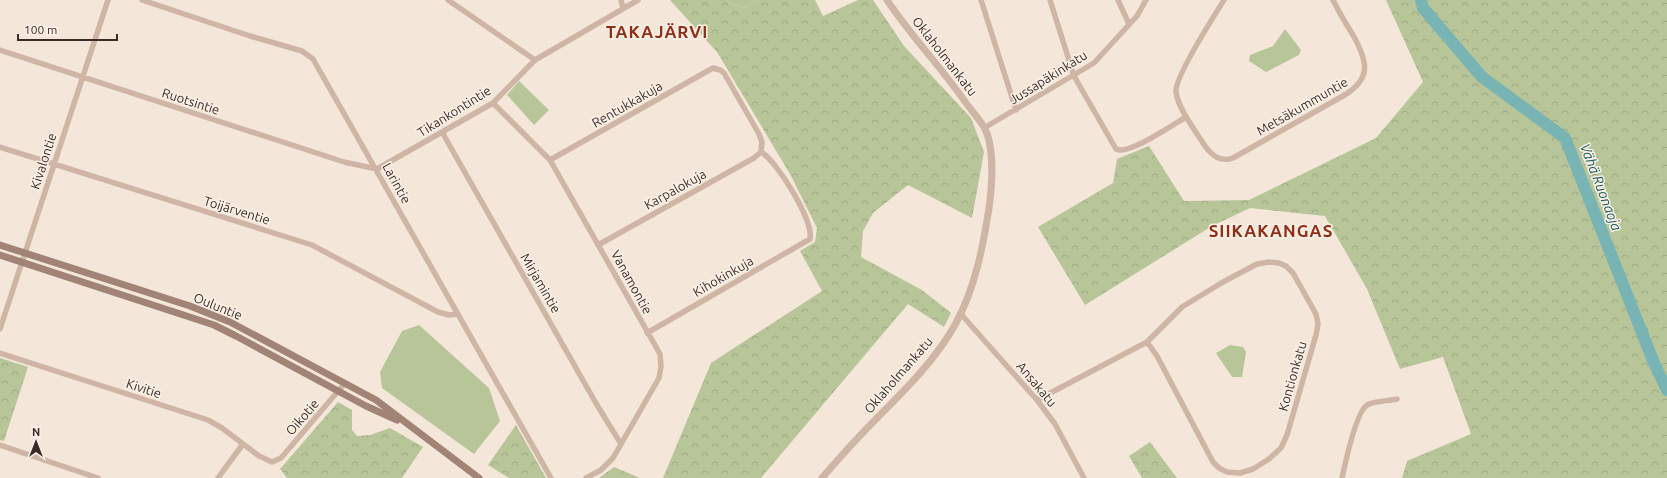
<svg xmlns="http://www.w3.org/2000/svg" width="1667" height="478" viewBox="0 0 1667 478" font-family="Ubuntu,sans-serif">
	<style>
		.green { fill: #b8c599 }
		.forest { fill: url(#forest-crowns) }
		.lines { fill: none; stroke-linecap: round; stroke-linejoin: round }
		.river { stroke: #77b4b3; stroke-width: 12 }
		.minor { stroke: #ceb5a5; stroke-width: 5.5 }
		.tertiary { stroke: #ceb5a5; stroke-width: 7 }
		.secondary { stroke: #a18476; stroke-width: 7 }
		.labels { text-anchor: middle; stroke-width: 3; stroke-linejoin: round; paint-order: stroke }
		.street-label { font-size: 13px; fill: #392c27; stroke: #fbf1e7 }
		.water-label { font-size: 14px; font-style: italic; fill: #185d5e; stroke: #fbf1e7 }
		.district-label { font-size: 17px; font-weight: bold; letter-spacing: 1px; fill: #902e18; stroke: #fbf1e7 }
	</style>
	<defs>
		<pattern id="forest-crowns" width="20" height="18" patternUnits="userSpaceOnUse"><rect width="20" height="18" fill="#b8c599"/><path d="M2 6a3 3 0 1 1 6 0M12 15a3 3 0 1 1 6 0" fill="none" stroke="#9fa984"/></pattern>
	</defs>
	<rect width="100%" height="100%" fill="#f4e7da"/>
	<!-- green -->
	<path class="green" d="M 727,0 L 757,0 L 744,8 L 729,3 Z
		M 1285,29 L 1301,50 L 1299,55 L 1266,72 L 1249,61 L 1250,55 L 1273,46 Z
		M 519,81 L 549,110 L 534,125 L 507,95 Z
		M 419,325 L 489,388 L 500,421 L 474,454 L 382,388 L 380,372 L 402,331 Z
		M 1230,345 L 1243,347 L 1246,352 L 1242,377 L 1232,377 L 1216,353 Z"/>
	<!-- forest -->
	<path class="forest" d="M 670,0 L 727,0 L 729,3 L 744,8 L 757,0 L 815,0 L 823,16 L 858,0 L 873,0 L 904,46 L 971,118 L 984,152 L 972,218 L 908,185 L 873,213 L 863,231 L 861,257 L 922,290 L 951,313 L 944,327 L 908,304 L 761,478 L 663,478 L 711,363 L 822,291 L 800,251 L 815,242 L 817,228 L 790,174 L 717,52 Z
		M 1386,0 L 1667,0 L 1667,478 L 1402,478 L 1407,461 L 1471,434 L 1443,357 L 1400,369 L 1367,289 L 1325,216 L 1250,208 L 1212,226 L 1085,305 L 1038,227 L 1113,183 L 1117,159 L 1149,146 L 1184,201 L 1249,200 L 1376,138 L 1423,82 Z
		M 0,358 L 28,367 L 4,441 L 0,440 Z
		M 338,402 L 352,410 L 352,430 L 357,436 L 370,435 L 390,428 L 423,447 L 402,478 L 287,478 L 280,469 Z
		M 516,425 L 546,478 L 509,478 L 488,465 Z
		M 1150,442 L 1177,478 L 1142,478 L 1129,456 Z
		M 614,467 L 640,478 L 599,478 Z"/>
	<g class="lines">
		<!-- river -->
		<path class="river" d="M 1421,0 L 1423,8 L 1482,77 L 1565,138 L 1654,363 L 1667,390"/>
		<!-- minor -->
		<path class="minor" d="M 142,0 L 250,36 L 302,51 L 313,59 L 551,478
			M 448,0 L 535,60
			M 621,0 L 623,8
			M 981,0 L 1016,110
			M 1050,0 L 1074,76 L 1116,149 C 1128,156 1174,124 1186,117
			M 1118,0 L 1129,24
			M 1224,0 C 1214,16 1174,78 1176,92 C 1178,108 1194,129 1203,143 C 1210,154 1219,163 1233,158 L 1343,96 C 1372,79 1368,62 1353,35 C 1346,24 1339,12 1333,0
			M 0,50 L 344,162 L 377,169 L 493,103 L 535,60 L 638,0
			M 493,103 L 550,160 L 660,354 L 661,367 L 659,378 L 613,458 L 601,470 L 586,478
			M 984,128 L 1094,63 L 1137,16 L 1146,0
			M 442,132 L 597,405 L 621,444
			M 0,147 L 312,245 L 438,312 L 449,315 L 458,314
			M 550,160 L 713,68 L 720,70 L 724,73 L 759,134 L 762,142 L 761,152
			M 598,245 L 754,158 L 761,152
			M 960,313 L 1037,400 L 1055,424 L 1084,478
			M 0,329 L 108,0
			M 647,333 L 810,239 C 814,221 777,161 761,152
			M 0,353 L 208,420 L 222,428 L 259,456 L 272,462 L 281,458 L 345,383
			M 1037,400 L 1147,342 L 1182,307 L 1223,282 L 1257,264 L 1269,262 L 1279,263 L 1286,266 L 1293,273 L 1316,314 L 1318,324 L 1316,335 L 1287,435 L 1281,448 L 1269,459 L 1253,469 L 1240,473 L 1227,472 L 1219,468 L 1213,462 L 1157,356 L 1147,342
			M 0,445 L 98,478
			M 218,478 L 243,444
			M 1342,478 C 1345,464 1356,412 1367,405 C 1374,401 1388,401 1397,399"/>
		<!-- tertiary -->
		<path class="tertiary" d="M 822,478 C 840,457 859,436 879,416 C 907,388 937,358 956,323 C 975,288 983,247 989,208 C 992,186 995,147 984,127 C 979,119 972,111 966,103 C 941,67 911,36 887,0"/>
		<!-- secondary -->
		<path class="secondary" d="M 0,245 L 190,306 L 230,322 L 376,400 L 479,478
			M 0,255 L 214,325 L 236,336 L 366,406 L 397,420"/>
	</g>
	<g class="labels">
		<!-- street labels -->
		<g class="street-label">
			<text transform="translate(945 56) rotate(52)" y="5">Oklaholmankatu</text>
			<text transform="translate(1048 77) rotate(-32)" y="5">Jussapäkinkatu</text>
			<text transform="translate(191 101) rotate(18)" y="5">Ruotsintie</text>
			<text transform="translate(627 104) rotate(-30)" y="5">Rentukkakuja</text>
			<text transform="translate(1302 106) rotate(-30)" y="5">Metsäkummuntie</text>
			<text transform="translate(454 111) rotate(-32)" y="5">Tikankontintie</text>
			<text transform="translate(43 161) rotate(-72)" y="5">Kivalontie</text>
			<text transform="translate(397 183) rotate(61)" y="5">Larintie</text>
			<text transform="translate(675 189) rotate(-29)" y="5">Karpalokuja</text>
			<text transform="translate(237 210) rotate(17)" y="5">Toijärventie</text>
			<text transform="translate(723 276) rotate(-30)" y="5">Kihokinkuja</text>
			<text transform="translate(632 282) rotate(61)" y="5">Vanamontie</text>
			<text transform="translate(541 283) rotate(60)" y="5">Mirjamintie</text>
			<text transform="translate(218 306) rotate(22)" y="5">Ouluntie</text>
			<text transform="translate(898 375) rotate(-49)" y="5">Oklaholmankatu</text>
			<text transform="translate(1292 376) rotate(-74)" y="5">Kontionkatu</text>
			<text transform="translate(1037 384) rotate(50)" y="5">Ansakatu</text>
			<text transform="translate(144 388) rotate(18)" y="5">Kivitie</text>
			<text transform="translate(302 417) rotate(-49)" y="5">Oikotie</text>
		</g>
		<!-- water labels -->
		<g class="water-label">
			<text transform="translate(1601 187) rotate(69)" y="5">Vähä Ruonaoja</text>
		</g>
		<!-- district labels -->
		<g class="district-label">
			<text x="657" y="38">TAKAJÄRVI</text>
			<text x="1271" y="237">SIIKAKANGAS</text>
		</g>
	</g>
	<!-- north arrow -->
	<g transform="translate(36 442)" stroke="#fbf1e7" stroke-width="3" paint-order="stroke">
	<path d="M0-3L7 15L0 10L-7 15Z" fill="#392c27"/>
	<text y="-6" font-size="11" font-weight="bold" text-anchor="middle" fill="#392c27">N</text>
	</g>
	<!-- scale -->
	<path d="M18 34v6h99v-6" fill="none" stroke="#392c27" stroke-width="2"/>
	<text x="24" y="34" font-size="12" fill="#392c27" stroke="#fbf1e7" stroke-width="3" paint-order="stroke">100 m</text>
</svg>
